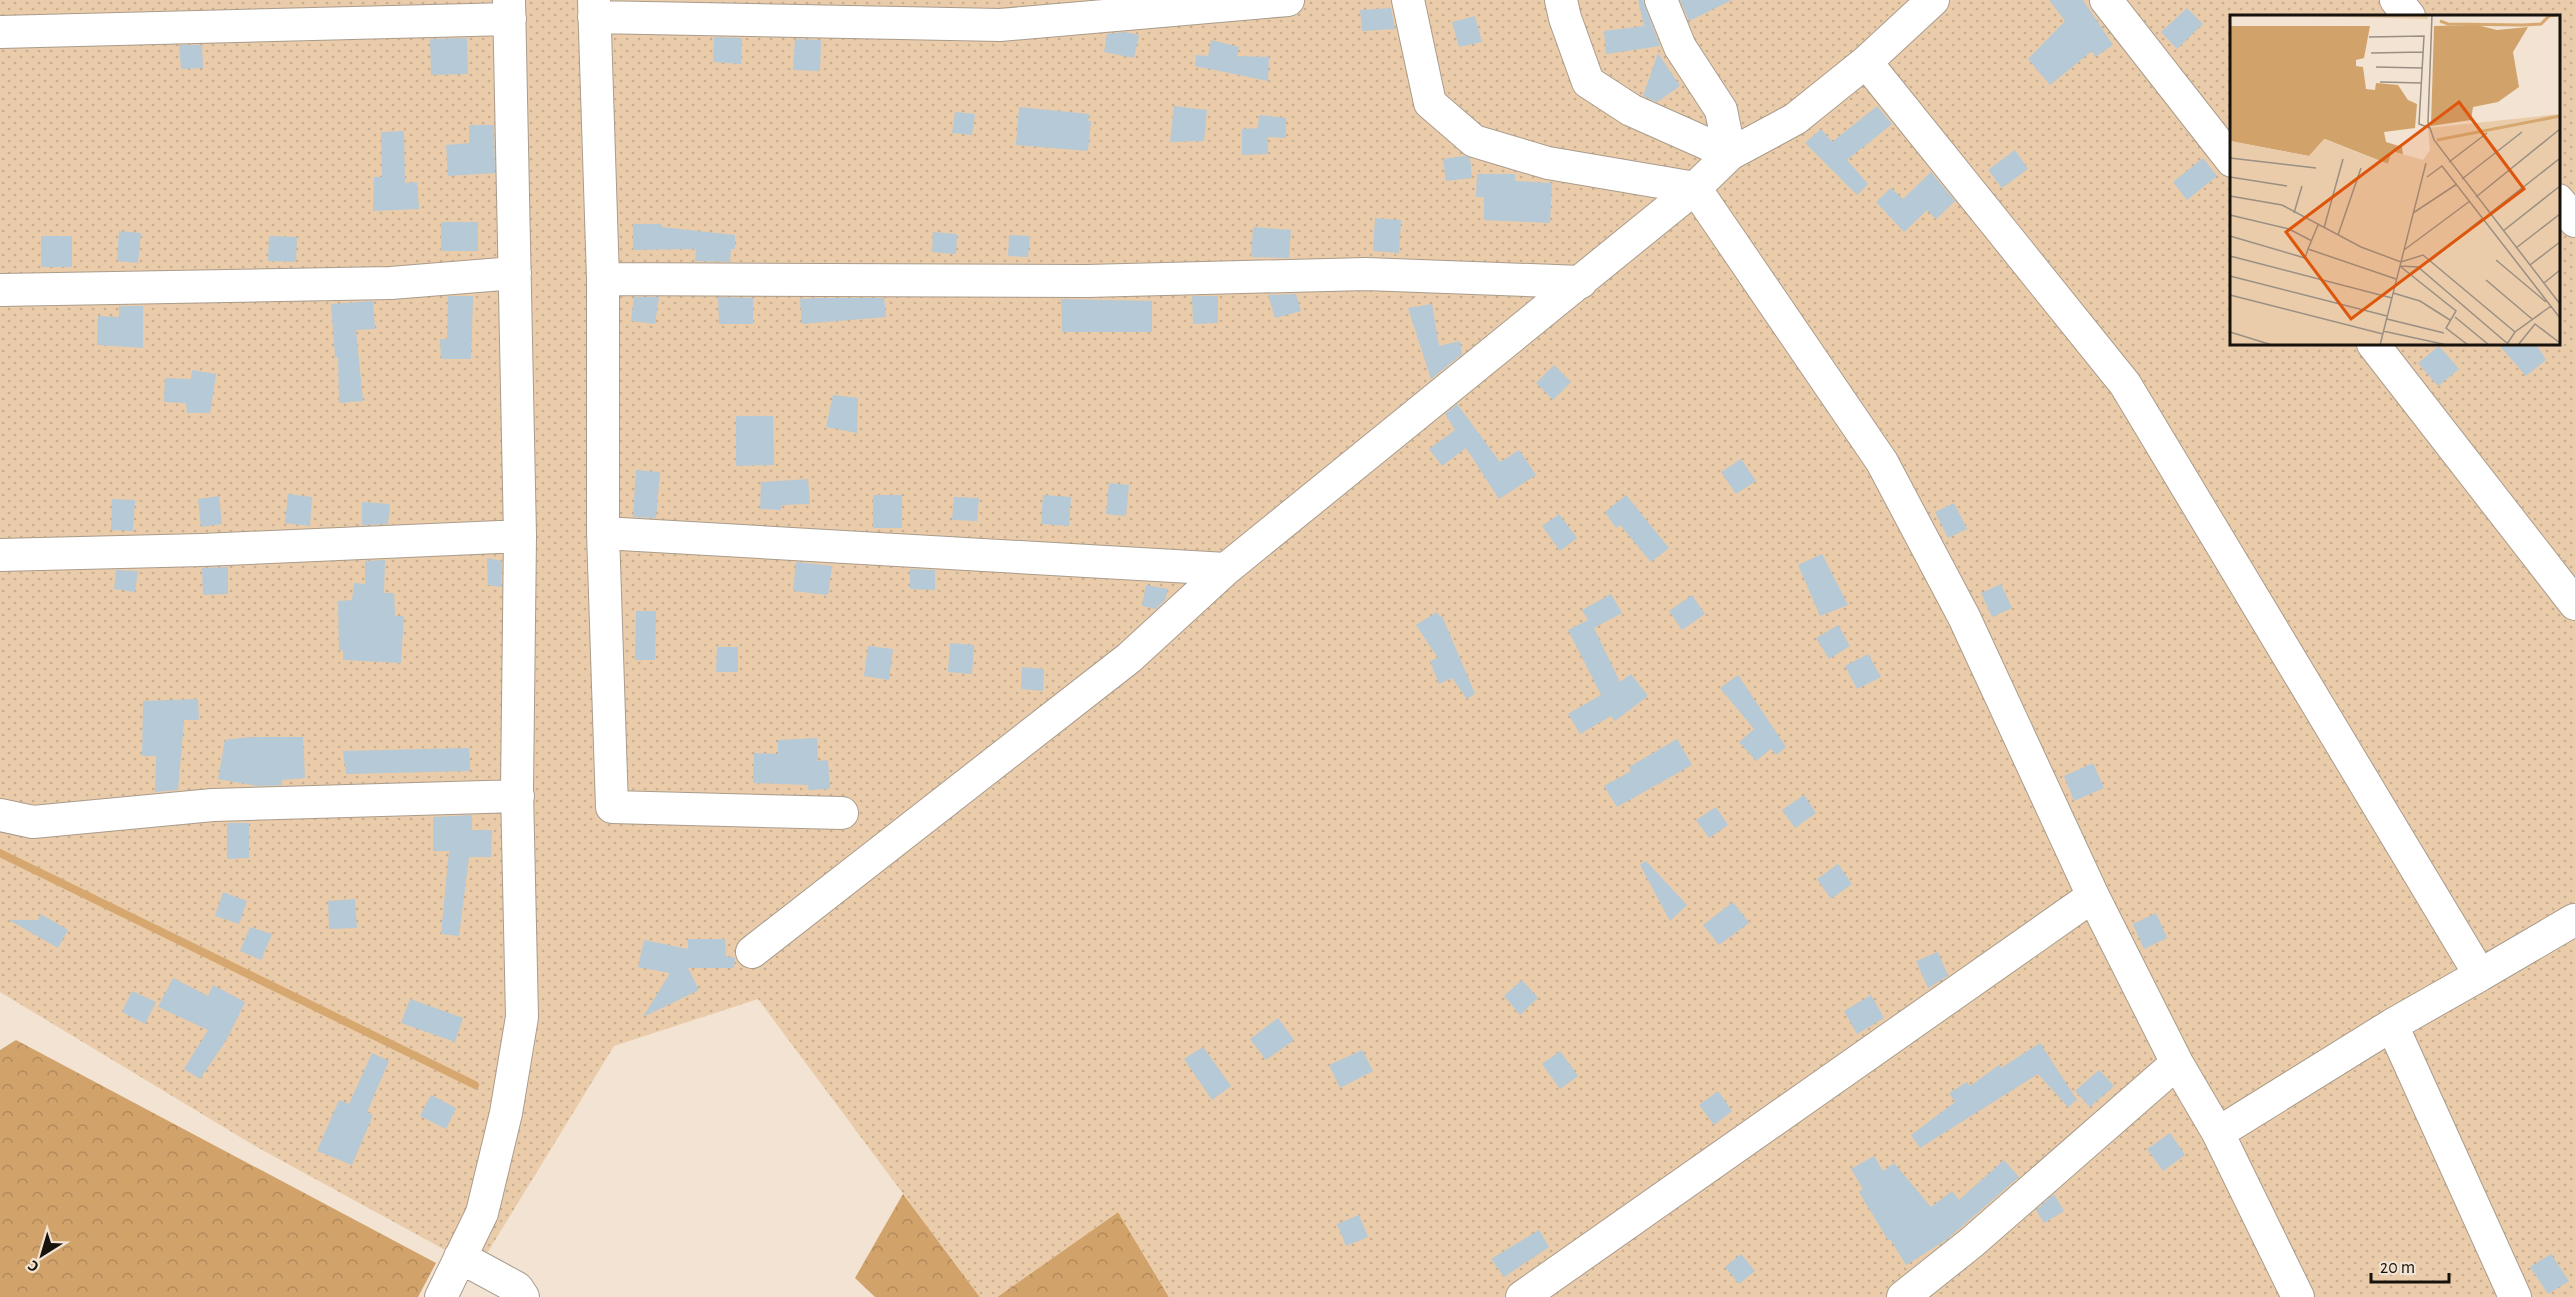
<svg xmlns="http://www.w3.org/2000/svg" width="2575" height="1297" viewBox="0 0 2575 1297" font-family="'Alegreya Sans',sans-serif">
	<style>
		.forest { fill: url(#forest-crowns) }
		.garden { fill: url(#garden-dots); fill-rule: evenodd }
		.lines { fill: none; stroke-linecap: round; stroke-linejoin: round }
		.stream { stroke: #d6a86f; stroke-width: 8 }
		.building { fill: #b5c9d6 }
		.minor-casing { stroke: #aa9c8c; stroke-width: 34 }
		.minor { stroke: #fff; stroke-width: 32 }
		.inset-river { fill: none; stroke: #d6a86f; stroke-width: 3 }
		.inset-road { fill: none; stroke: #9a8f83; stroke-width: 1.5 }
		.view { fill: #de550c; fill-opacity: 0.15; stroke: #de550c; stroke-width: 3 }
		.inset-edge { fill: none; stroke: #17120c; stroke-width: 3 }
	</style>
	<defs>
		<pattern id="forest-crowns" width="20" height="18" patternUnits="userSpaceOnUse" patternTransform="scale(1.5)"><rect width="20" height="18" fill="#d1a26a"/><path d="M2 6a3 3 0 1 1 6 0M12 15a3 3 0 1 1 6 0" fill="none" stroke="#b38a5b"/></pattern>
		<pattern id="garden-dots" width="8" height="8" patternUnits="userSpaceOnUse" patternTransform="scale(1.5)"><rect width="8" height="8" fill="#eaccaa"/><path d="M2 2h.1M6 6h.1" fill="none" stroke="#c8ae91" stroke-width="1.8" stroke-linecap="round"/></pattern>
	</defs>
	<rect width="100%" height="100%" fill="#f2e3d2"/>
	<!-- forest -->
	<path class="forest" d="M 16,1040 L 436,1263 L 418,1297 L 0,1297 L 0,1050 Z
		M 903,1194 L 980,1297 L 875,1297 L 855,1278 Z
		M 1118,1212 L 1169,1297 L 997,1297 Z"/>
	<!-- garden -->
	<path class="garden" d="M 0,0 L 2575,0 L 2575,1297 L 1169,1297 L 1118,1212 L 997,1297 L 980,1297 L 758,999 L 614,1046 L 478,1268 L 255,1146 L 0,992 ZM 2232,16 L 2558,16 L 2558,344 L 2232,344 Z"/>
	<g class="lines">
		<!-- stream -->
		<path class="stream" d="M 0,853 L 475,1085"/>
	</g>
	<!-- building -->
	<path class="building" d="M 1638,0 L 1643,0 L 1660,46 L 1606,54 L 1604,31 L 1644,26 Z
		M 1680,0 L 1732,0 L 1689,21 Z
		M 2049,0 L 2083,0 L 2113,45 L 2095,57 L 2092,51 L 2050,85 L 2028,59 L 2065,21 Z
		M 1391,8 L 1395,29 L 1362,31 L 1360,10 Z
		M 2187,8 L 2203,24 L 2177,49 L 2161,32 Z
		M 1475,16 L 1482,42 L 1459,47 L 1452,22 Z
		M 1124,32 L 1139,35 L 1134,58 L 1104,52 L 1107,34 Z
		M 714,37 L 742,38 L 741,64 L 713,62 Z
		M 467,38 L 468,74 L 431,75 L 430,39 Z
		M 795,39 L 821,40 L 820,71 L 793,70 Z
		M 1211,40 L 1239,47 L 1237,56 L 1269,57 L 1268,81 L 1195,66 L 1196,55 L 1208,56 Z
		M 179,45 L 202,45 L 203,68 L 181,69 Z
		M 1658,53 L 1680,86 L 1657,102 L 1643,96 Z
		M 1174,106 L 1207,110 L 1204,141 L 1170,142 Z
		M 1877,106 L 1892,124 L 1847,160 L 1868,184 L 1857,195 L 1805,143 L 1821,129 L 1832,142 Z
		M 1019,107 L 1089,114 L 1088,121 L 1091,121 L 1088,151 L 1016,145 Z
		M 955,112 L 975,114 L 972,135 L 952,133 Z
		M 1259,115 L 1286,118 L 1286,138 L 1268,137 L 1268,154 L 1242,155 L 1242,129 L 1258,128 Z
		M 469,125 L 494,125 L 495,173 L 448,176 L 446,145 L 469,143 Z
		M 404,131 L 405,183 L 417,182 L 419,209 L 373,211 L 374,177 L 382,177 L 381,132 Z
		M 2015,150 L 2028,169 L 2002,188 L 1988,170 Z
		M 1464,156 L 1470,158 L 1472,178 L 1446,181 L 1443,159 Z
		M 2203,158 L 2217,176 L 2187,200 L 2173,182 Z
		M 1931,172 L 1955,201 L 1936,219 L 1927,210 L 1904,232 L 1876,202 L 1891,188 L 1903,199 Z
		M 1477,174 L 1515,174 L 1515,181 L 1552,183 L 1550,223 L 1484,220 L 1484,197 L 1476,197 Z
		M 1375,218 L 1401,220 L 1399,253 L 1373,251 Z
		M 441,222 L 478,222 L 478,251 L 441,251 Z
		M 633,224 L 661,224 L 662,227 L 735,235 L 735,249 L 731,249 L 730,262 L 695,261 L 696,249 L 633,250 Z
		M 1253,227 L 1291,230 L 1289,258 L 1251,257 Z
		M 119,231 L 141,233 L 138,263 L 117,261 Z
		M 933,232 L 957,234 L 956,254 L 932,252 Z
		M 1009,235 L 1030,236 L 1028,257 L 1008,256 Z
		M 41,236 L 72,236 L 72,267 L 41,267 Z
		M 269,236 L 297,237 L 296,262 L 268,261 Z
		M 1296,294 L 1301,311 L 1275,318 L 1268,295 Z
		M 448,296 L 473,296 L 471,359 L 441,359 L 440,339 L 447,339 Z
		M 1192,296 L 1218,296 L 1218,323 L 1193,324 Z
		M 634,297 L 659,297 L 655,324 L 631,321 Z
		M 718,297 L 753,298 L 753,324 L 719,324 Z
		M 817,298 L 884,298 L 886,317 L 802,324 L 800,299 Z
		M 1061,299 L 1152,301 L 1152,332 L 1062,332 Z
		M 373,301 L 375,329 L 356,330 L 363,401 L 339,403 L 338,357 L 335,357 L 331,304 Z
		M 1432,304 L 1439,346 L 1460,341 L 1462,354 L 1431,379 L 1408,308 Z
		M 119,306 L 143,306 L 143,348 L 97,345 L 98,316 L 119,317 Z
		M 2498,344 L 2536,344 L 2546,360 L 2526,376 Z
		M 2439,346 L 2459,369 L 2438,386 L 2418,363 Z
		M 1554,365 L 1571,382 L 1553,400 L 1536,383 Z
		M 192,370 L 216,374 L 210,413 L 187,413 L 186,403 L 164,402 L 165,378 L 191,379 Z
		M 833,395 L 858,398 L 857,433 L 826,427 Z
		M 1457,404 L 1500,462 L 1519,450 L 1536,475 L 1499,499 L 1466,448 L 1442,466 L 1429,449 L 1455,430 L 1445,414 Z
		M 736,416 L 773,416 L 774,465 L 736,466 Z
		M 1741,459 L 1756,481 L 1736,494 L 1721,472 Z
		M 636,470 L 660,472 L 656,518 L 633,517 Z
		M 808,479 L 810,504 L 781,505 L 781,510 L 760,509 L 761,482 Z
		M 1109,483 L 1129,485 L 1126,516 L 1106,514 Z
		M 288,494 L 312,497 L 310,526 L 285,523 Z
		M 873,495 L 902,495 L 902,528 L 873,528 Z
		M 1043,495 L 1071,497 L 1069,526 L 1041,524 Z
		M 1626,495 L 1669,548 L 1651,562 L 1620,525 L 1616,528 L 1605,512 Z
		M 219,496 L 222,524 L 201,527 L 198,499 Z
		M 954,497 L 979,498 L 977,521 L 952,520 Z
		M 112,499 L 135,500 L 133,531 L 111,530 Z
		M 362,502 L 390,504 L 388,524 L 362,525 Z
		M 1954,503 L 1967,529 L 1948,538 L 1935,512 Z
		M 1559,514 L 1577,538 L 1560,551 L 1542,526 Z
		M 1822,554 L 1848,605 L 1820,616 L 1798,565 Z
		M 487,558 L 502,561 L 501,587 L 488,585 Z
		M 385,560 L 384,593 L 394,593 L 395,616 L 404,616 L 401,663 L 343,660 L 343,650 L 339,651 L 338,601 L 352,600 L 354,583 L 365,584 L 365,561 Z
		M 796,562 L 832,566 L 828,595 L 793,591 Z
		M 228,567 L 228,594 L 203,595 L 202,568 Z
		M 910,569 L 935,570 L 935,590 L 910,589 Z
		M 116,570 L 138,571 L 135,592 L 114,589 Z
		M 2001,584 L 2012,608 L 1992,617 L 1981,593 Z
		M 1146,585 L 1168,589 L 1165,600 L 1156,609 L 1142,606 Z
		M 1611,594 L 1622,613 L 1594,628 L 1620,682 L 1631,674 L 1648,696 L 1615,721 L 1611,716 L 1580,734 L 1568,714 L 1601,695 L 1568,630 L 1588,620 L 1582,610 Z
		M 1692,595 L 1705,614 L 1682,630 L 1669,611 Z
		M 636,611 L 656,611 L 655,660 L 635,660 Z
		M 1437,612 L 1440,617 L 1442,616 L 1475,694 L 1467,699 L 1452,678 L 1439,684 L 1430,661 L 1438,658 L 1416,625 Z
		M 1838,625 L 1850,646 L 1829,659 L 1816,638 Z
		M 950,643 L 974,645 L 972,674 L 948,672 Z
		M 868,646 L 893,649 L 889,680 L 864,676 Z
		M 717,647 L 738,647 L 738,672 L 716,672 Z
		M 1868,654 L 1881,677 L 1857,689 L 1845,666 Z
		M 1022,667 L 1044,669 L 1043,691 L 1021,689 Z
		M 1738,675 L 1786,747 L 1776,755 L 1771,749 L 1756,761 L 1739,742 L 1754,729 L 1720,688 Z
		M 198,699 L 199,720 L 184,720 L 178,790 L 155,792 L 156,756 L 142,756 L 143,701 Z
		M 249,737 L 303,737 L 305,778 L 282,780 L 282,785 L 258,786 L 218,779 L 225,740 Z
		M 817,738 L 818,761 L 828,760 L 830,789 L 808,790 L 808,785 L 753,783 L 754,753 L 778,754 L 778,740 Z
		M 1677,739 L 1692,765 L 1617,807 L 1604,786 L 1631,771 L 1629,767 Z
		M 469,748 L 470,771 L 346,774 L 343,751 Z
		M 2093,763 L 2104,788 L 2074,801 L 2064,776 Z
		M 1804,795 L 1816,813 L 1795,828 L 1782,810 Z
		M 1716,807 L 1728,825 L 1709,838 L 1696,820 Z
		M 472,815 L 472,830 L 492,830 L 491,857 L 469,857 L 459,936 L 441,934 L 449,851 L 433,851 L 433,817 Z
		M 227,823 L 249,823 L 249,858 L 227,859 Z
		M 1646,861 L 1687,905 L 1670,921 L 1640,865 Z
		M 1838,864 L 1852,884 L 1831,899 L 1817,879 Z
		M 223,892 L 247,901 L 239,924 L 215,916 Z
		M 355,899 L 357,928 L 329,929 L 328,901 Z
		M 1733,902 L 1749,923 L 1719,945 L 1703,925 Z
		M 2156,913 L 2167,938 L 2144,949 L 2133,924 Z
		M 41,914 L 68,930 L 58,948 L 9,920 L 38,920 Z
		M 250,927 L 272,934 L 261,960 L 240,951 Z
		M 688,939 L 725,939 L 726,956 L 735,958 L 734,968 L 688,968 L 699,990 L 643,1017 L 670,973 L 638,967 L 644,940 L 688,949 Z
		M 1938,952 L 1948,976 L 1928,988 L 1916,961 Z
		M 173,978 L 208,996 L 213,985 L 245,1002 L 227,1039 L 200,1079 L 184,1069 L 208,1030 L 158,1007 Z
		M 1522,980 L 1538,998 L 1520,1015 L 1504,996 Z
		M 132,991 L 156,1002 L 145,1024 L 122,1012 Z
		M 1871,995 L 1884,1018 L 1857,1034 L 1844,1011 Z
		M 410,999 L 463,1018 L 455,1042 L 401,1023 Z
		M 1278,1018 L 1294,1040 L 1266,1060 L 1250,1039 Z
		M 2040,1043 L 2077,1100 L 2068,1107 L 2038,1074 L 1920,1148 L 1911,1135 L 1955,1102 L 1949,1093 L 1967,1082 L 1970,1086 L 1999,1065 L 2001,1068 Z
		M 1203,1047 L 1231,1086 L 1212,1100 L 1184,1059 Z
		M 1362,1050 L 1373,1071 L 1340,1088 L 1329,1065 Z
		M 1560,1051 L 1578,1076 L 1560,1089 L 1542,1064 Z
		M 372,1053 L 389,1061 L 367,1112 L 373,1115 L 352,1165 L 317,1151 L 339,1100 L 349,1104 Z
		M 2099,1070 L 2114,1086 L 2090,1107 L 2075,1091 Z
		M 1718,1091 L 1732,1111 L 1714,1125 L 1699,1105 Z
		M 431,1095 L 456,1108 L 446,1129 L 420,1116 Z
		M 2170,1133 L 2185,1155 L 2163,1171 L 2147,1149 Z
		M 1874,1156 L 1883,1171 L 1894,1163 L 1931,1207 L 1952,1191 L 1959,1200 L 2004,1160 L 2019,1177 L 1946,1240 L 1906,1265 L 1890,1239 L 1888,1240 L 1859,1192 L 1863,1189 L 1851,1169 Z
		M 2054,1194 L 2064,1211 L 2044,1223 L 2036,1210 Z
		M 1359,1215 L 1368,1237 L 1346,1246 L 1337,1224 Z
		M 1539,1230 L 1549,1247 L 1504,1277 L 1491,1259 Z
		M 1741,1254 L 1755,1271 L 1739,1284 L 1725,1267 Z
		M 2551,1254 L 2569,1281 L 2548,1294 L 2530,1267 Z"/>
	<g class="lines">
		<!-- minor casing -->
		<g class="minor-casing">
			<path id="minor" d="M 594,0 L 603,279 L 603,533 L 612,807 L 842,813
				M 1408,0 L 1430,103 L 1474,141 L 1548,163 L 1695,188 L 1882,462 L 1964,617 L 2093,896 L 2177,1063 L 2218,1133 L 2298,1297
				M 1561,0 L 1565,18 L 1588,82 L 1631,110 L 1730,154
				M 1661,0 L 1680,47 L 1721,110 L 1730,154
				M 2106,0 L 2232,161
				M 2396,0 L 2409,16
				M 594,17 L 1000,25 L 1288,0
				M 0,32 L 510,19
				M 1866,62 L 2125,384 L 2480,975 L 2392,1025 L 2218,1133
				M 2558,200 L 2575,221
				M 603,279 L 1087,281 L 1366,274 L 1581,282
				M 0,290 L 391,283 L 515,273
				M 2373,344 L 2575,604
				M 603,533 L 1226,569
				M 0,555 L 202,550 L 520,536
				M 0,815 L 33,822 L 213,805 L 518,796
				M 752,952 L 1129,658 L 1226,569 L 1695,188 L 1730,154 L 1795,119 L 1866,62 L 1933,0
				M 2480,975 L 2574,920 L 2575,922
				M 2392,1025 L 2515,1297
				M 460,1257 L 517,1288 L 523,1297
				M 441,1297 L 482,1213 L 506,1113 L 522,1017 L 517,790 L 520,536 L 509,0
				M 1522,1297 L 2093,896
				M 1903,1297 L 1971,1243 L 2177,1063"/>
		</g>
		<!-- minor -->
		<use href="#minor" class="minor"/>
	</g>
	<!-- overview -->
	<g transform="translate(2230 15)">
		<rect width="330" height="330" fill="#f2e3d2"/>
		<path d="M 247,10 L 267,15 L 298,12 L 283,37 L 289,72 L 268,87 L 243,92 L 241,105 L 201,111 L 204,11 ZM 0,11 L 140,11 L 134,43 L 126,45 L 126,51 L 133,52 L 136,74 L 145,75 L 146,68 L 168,70 L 178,85 L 187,89 L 185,113 L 154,117 L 156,127 L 172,132 L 173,140 L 162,137 L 158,149 L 95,124 L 79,141 L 0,126 Z" fill="#d1a26a"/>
		<path d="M 31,0 L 198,0 L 198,4 ZM 330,99 L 330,330 L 0,330 L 0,126 L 79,141 L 94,124 L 158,149 L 162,136 L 193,145 L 200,135 L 198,113 Z" fill="#eaccaa"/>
		<path class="inset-river" d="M 210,6 L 218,9 L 293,10 L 311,9 L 319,1 L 328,0M 207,125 L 330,101"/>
		<path class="inset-road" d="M 202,0 L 198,107 L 204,125 L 330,289M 139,22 L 194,21 L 189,109 L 200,113M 141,38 L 193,37M 146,52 L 192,53M 150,67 L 192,68M 0,143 L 86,153M 219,147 L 257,118M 0,162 L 57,171M 197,162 L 212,151 L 330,303M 232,164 L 292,117M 0,181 L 52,190 L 131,232 L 171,247 L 193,240 L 285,317M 246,182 L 330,114M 64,198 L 72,171M 183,198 L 227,169M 259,199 L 329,144M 0,200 L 59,214 L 82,226M 88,210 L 78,234 L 166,264M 94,213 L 113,144M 273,216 L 330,171M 108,220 L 131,153M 0,221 L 75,243 L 78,234M 286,233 L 330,199M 174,235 L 240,186M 0,241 L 162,283M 266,245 L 316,287M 200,246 L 253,203M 300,250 L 330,227M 170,251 L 188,252 L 278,329M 171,252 L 226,296 L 216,313 L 238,330M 0,261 L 157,301M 256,265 L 302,304M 314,268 L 330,255M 163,278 L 190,286 L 220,305M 0,280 L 153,319M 225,302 L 259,330M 157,304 L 214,318M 153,316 L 217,330M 0,317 L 42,330M 277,329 L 285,317 L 321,291M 150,330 L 196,148M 288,330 L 305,309 L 330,328"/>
		<path class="view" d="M 229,87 L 294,174 L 121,304 L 56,217 Z"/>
		<rect width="330" height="330" class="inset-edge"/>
	</g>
	<!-- north arrow -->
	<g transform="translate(42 1255) rotate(217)" stroke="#f2e3d2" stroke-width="4.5" paint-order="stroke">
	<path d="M0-4.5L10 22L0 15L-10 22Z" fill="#17120c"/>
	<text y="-9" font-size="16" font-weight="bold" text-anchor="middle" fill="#17120c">С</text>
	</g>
	<!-- scale -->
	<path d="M2371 1273v9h78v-9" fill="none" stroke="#17120c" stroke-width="3"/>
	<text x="2380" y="1273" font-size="18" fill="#17120c" stroke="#f2e3d2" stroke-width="4.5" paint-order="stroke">20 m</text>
</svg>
